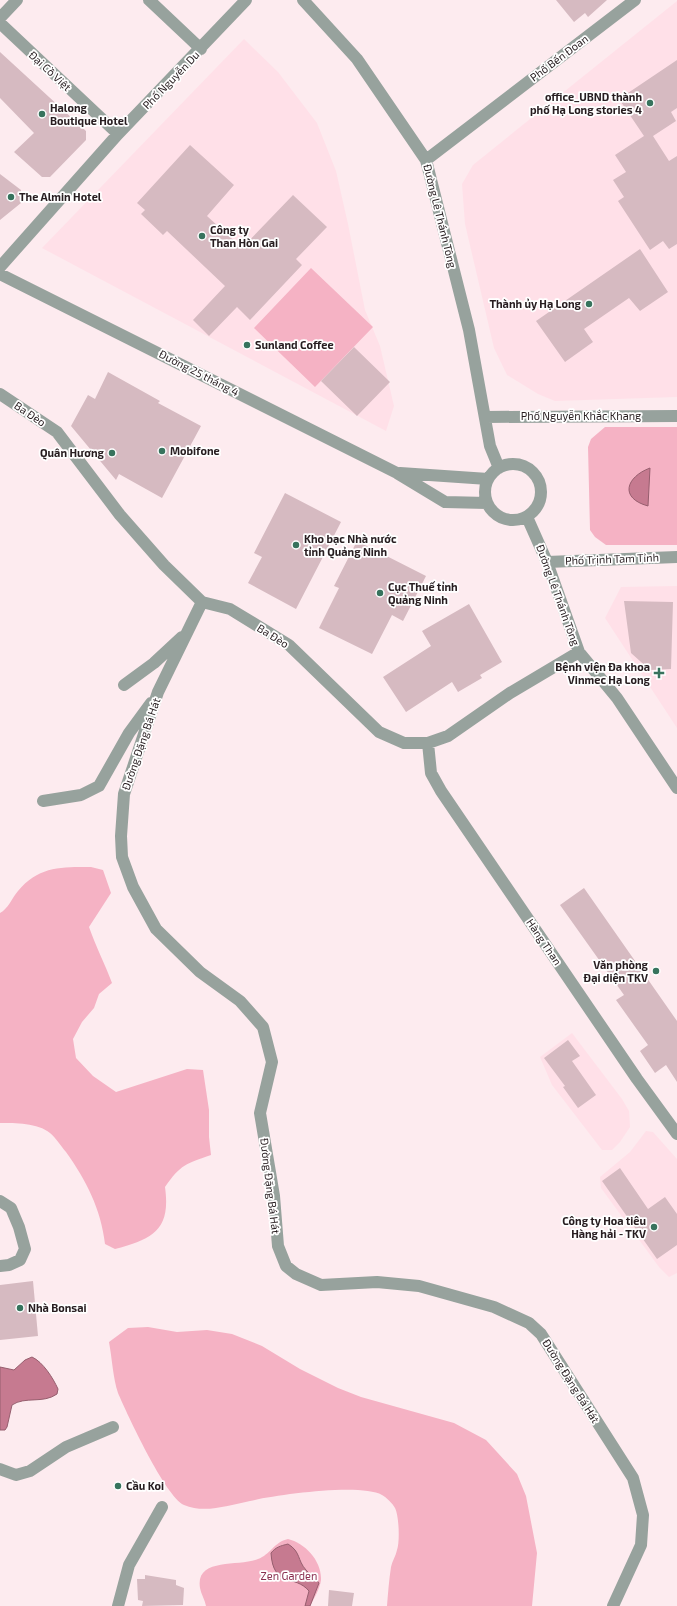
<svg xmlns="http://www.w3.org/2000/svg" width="677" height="1606" viewBox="0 0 677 1606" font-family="'Exo 2',sans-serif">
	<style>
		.built { fill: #ffe0e8 }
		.green { fill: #f5b2c4 }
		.water { fill: #c67a90; stroke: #965e6e }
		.building { fill: #d6bac1 }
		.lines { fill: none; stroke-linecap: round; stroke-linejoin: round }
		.minor { stroke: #97a29d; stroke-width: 12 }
		.poi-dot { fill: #37735d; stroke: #fff; stroke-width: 1.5 }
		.labels { text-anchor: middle; stroke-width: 3.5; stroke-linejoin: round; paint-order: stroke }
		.street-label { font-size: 11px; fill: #271d20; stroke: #fff }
		.poi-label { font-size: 11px; font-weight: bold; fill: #271d20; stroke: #fff; text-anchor: start }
		.park-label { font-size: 11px; fill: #8a2f50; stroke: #fff }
	</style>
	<rect width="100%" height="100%" fill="#fdebef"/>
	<!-- built -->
	<path class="built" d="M 677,1 L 677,397 L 555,401 L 538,394 L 507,375 L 494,348 L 465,224 L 462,184 L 473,165 Z
		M 244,39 L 278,72 L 317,123 L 336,171 L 348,224 L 365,310 L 380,346 L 394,406 L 386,431 L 42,248 Z
		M 677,586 L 677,728 L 605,618 L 621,587 Z
		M 572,1033 L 622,1099 L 629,1111 L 630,1127 L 620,1142 L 612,1150 L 602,1150 L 552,1085 L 540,1057 Z
		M 646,1131 L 653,1132 L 677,1159 L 677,1273 L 669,1277 L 659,1267 L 601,1188 L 600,1177 L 630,1152 Z"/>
	<!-- green -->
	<path class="green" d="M 311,268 L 373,327 L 315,387 L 254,328 Z
		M 605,427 L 677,427 L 677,545 L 606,545 L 595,537 L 590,530 L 588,447 L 591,439 Z
		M 91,867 L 103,870 L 111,893 L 89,927 C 96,947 105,964 112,983 L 99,994 L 94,1008 L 82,1022 L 73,1039 L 76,1058 L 93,1076 L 116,1092 L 187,1069 L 203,1070 L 209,1110 L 209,1137 L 211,1155 C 186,1164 181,1164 165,1187 C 171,1230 153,1239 115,1249 L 105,1244 C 101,1209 86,1180 66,1152 C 61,1146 56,1138 50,1133 C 38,1123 15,1123 0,1123 L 0,913 C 8,909 12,898 18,891 C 39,866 61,867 91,867 Z
		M 148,1327 L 177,1332 L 207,1330 L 232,1334 L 262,1346 L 300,1369 L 338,1388 L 361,1397 L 454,1423 L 486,1440 L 517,1474 L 526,1496 L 537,1553 L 532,1606 L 387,1606 C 388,1593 389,1580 391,1567 C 392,1561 396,1556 397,1550 C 400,1541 399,1516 395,1508 C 393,1504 386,1497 382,1495 C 360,1483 276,1495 250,1501 C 229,1505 205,1514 184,1505 C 165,1496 127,1414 118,1393 C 113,1378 112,1358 109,1342 L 128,1328 Z
		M 288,1539 C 305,1543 322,1561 321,1580 C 320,1588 314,1599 310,1606 L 206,1606 C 205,1600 201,1594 200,1588 C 195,1557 239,1567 258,1559 C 270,1555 274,1542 288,1539 Z"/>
	<!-- water -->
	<path class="water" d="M 650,468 L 648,506 C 619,498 626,477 650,468 Z
		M 32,1357 C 43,1362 53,1378 58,1389 L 57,1394 C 43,1404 25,1396 12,1405 L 7,1427 L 5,1430 L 0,1430 L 0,1367 L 14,1370 L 25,1360 Z
		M 288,1544 C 301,1552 297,1560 306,1570 C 310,1575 315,1577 319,1583 L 310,1606 L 305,1606 L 309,1591 C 295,1574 273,1588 271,1553 C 276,1547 280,1546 288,1544 Z"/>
	<!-- building -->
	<path class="building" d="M 556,0 L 607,0 L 588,17 L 585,13 L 574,22 Z
		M 0,52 L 86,131 L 86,140 L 50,177 L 42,177 L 14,152 L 34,133 L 0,98 Z
		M 677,60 L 677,108 L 671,112 L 676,121 L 653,136 L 669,161 L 677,156 L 677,244 L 669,249 L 663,241 L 650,250 L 618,201 L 624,197 L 613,180 L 626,172 L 615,155 L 644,136 L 619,99 Z
		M 190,145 L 234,185 L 207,216 L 242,248 L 293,195 L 327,227 L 296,259 L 302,265 L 250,320 L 237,307 L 209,336 L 193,320 L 225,286 L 167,231 L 163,235 L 141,214 L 145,210 L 137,203 Z
		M 0,174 L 21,190 L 21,203 L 0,220 Z
		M 640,249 L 668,292 L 640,311 L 629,298 L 584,329 L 593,342 L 565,362 L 536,321 Z
		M 354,347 L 390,382 L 357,416 L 321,381 Z
		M 108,372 L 160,401 L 158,403 L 201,426 L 162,498 L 119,474 L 116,480 L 71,426 L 88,395 L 95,399 Z
		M 285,493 L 341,522 L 296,609 L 248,583 L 262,557 L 254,553 Z
		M 357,541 L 426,576 L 403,621 L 392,615 L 372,654 L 319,628 L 339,588 L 334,586 Z
		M 624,601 L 673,602 L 671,669 L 650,670 L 631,653 Z
		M 469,604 L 502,662 L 480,675 L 482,678 L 458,692 L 452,682 L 406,712 L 383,677 L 431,646 L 422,631 Z
		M 584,888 L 677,1021 L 677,1082 L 666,1065 L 655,1073 L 640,1051 L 648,1045 L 616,1000 L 624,995 L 560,905 Z
		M 568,1040 L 580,1056 L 572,1061 L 596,1095 L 578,1108 L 563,1087 L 565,1086 L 544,1058 Z
		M 620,1168 L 648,1209 L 665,1197 L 677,1214 L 677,1245 L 657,1259 L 602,1181 Z
		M 33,1281 L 38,1336 L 0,1340 L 0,1285 Z
		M 145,1575 L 176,1580 L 176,1585 L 184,1588 L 183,1605 L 142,1606 L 143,1601 L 138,1600 L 137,1579 L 145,1579 Z
		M 329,1590 L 354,1593 L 352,1606 L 328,1606 Z"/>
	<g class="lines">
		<!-- minor -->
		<path class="minor" d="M 149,0 L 201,49
			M 303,0 L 357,59 L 426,160 L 469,330 L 490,446 L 499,468
			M 0,18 L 17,0
			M 0,23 L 118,134
			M 426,160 L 635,0
			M 0,267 L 118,134 L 246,0
			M 0,274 L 397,473 L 445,502 L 487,503
			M 0,394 L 57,432 L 120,515 L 164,565 L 202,602 L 230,609 L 289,645 L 379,732 L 404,743 L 428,743 L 448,736 L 510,693 L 579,652
			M 485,417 L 677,416
			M485 492a28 28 0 1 1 56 0a28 28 0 1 1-56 0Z
			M 400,473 L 488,479
			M 527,517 L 547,562 L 579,652 L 617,698 L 677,788
			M 547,562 L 677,557
			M 202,602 L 158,692 L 124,794 L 121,836 L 122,857 L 133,887 L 156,929 L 200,972 L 240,1001 L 263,1027 L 272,1062 L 260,1113 L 274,1196 L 278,1246 L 286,1266 L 296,1274 L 321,1285 L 377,1282 L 419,1286 L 494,1307 L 529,1323 L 541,1334 L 633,1478 L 643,1515 L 641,1545 L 613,1606
			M 124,685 L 154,663 L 182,637
			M 428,743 L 431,773 L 441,791 L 637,1079 L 677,1134
			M 43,801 L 81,795 L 99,786 L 129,733 L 151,703
			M 0,1201 L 11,1208 L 19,1227 L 25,1249 L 20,1260 L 9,1265 L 0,1266
			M 0,1469 L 16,1475 L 30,1471 L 66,1447 L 113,1427
			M 118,1606 L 129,1565 L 162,1507"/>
	</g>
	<!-- markers -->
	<g class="poi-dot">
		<circle cx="650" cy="103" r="4"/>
		<circle cx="42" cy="114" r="4"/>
		<circle cx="11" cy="197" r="4"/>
		<circle cx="202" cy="236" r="4"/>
		<circle cx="589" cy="304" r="4"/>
		<circle cx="247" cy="345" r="4"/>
		<circle cx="162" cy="451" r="4"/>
		<circle cx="112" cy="453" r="4"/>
		<circle cx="296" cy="545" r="4"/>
		<circle cx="380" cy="593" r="4"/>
		<path d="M657 667h4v4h4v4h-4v4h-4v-4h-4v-4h4z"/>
		<circle cx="656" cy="971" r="4"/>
		<circle cx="654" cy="1227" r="4"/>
		<circle cx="20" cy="1308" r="4"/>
		<circle cx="118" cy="1486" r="4"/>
	</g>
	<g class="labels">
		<!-- street labels -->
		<g class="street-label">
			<text transform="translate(559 58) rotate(-37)" y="4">Phố Bến Đoan</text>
			<text transform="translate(50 71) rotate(43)" y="4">Đại Cồ Việt</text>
			<text transform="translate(171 80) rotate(-46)" y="4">Phố Nguyễn Du</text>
			<text transform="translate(440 216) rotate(76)" y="4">Đường Lê Thánh Tông</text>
			<text transform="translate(199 373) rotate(27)" y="4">Đường 25 tháng 4</text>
			<text transform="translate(30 414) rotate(34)" y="4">Ba Đèo</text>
			<text x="581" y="420">Phố Nguyễn Khắc Khang</text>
			<text transform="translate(612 559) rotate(-2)" y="4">Phố Trịnh Tam Tỉnh</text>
			<text transform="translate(558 595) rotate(70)" y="4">Đường Lê Thánh Tông</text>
			<text transform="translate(273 636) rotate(32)" y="4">Ba Đèo</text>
			<text transform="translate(141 744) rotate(-71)" y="4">Đường Đặng Bá Hát</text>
			<text transform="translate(544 942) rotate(56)" y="4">Hàng Than</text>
			<text transform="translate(270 1186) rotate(83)" y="4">Đường Đặng Bá Hát</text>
			<text transform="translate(571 1381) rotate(58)" y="4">Đường Đặng Bá Hát</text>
		</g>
		<!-- poi labels -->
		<g class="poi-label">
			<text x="642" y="101" text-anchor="end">office_UBND thành<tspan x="642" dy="13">phố Hạ Long stories 4</tspan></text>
			<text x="50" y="112">Halong<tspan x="50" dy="13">Boutique Hotel</tspan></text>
			<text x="19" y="201">The Almin Hotel</text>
			<text x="210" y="234">Công ty<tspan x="210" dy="13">Than Hòn Gai</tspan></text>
			<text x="581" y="308" text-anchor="end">Thành ủy Hạ Long</text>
			<text x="255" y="349">Sunland Coffee</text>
			<text x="170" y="455">Mobifone</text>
			<text x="104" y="457" text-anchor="end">Quân Hương</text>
			<text x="304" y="543">Kho bạc Nhà nước<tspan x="304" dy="13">tỉnh Quảng Ninh</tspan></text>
			<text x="388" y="591">Cục Thuế tỉnh<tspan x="388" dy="13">Quảng Ninh</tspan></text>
			<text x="650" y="671" text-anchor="end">Bệnh viện Đa khoa<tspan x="650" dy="13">Vinmec Hạ Long</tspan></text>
			<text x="648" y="969" text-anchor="end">Văn phòng<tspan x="648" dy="13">Đại diện TKV</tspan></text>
			<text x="646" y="1225" text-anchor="end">Công ty Hoa tiêu<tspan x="646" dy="13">Hàng hải - TKV</tspan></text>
			<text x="28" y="1312">Nhà Bonsai</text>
			<text x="126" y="1490">Cầu Koi</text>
		</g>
		<!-- park labels -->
		<g class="park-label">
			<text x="289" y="1580">Zen Garden</text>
		</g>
	</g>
</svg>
